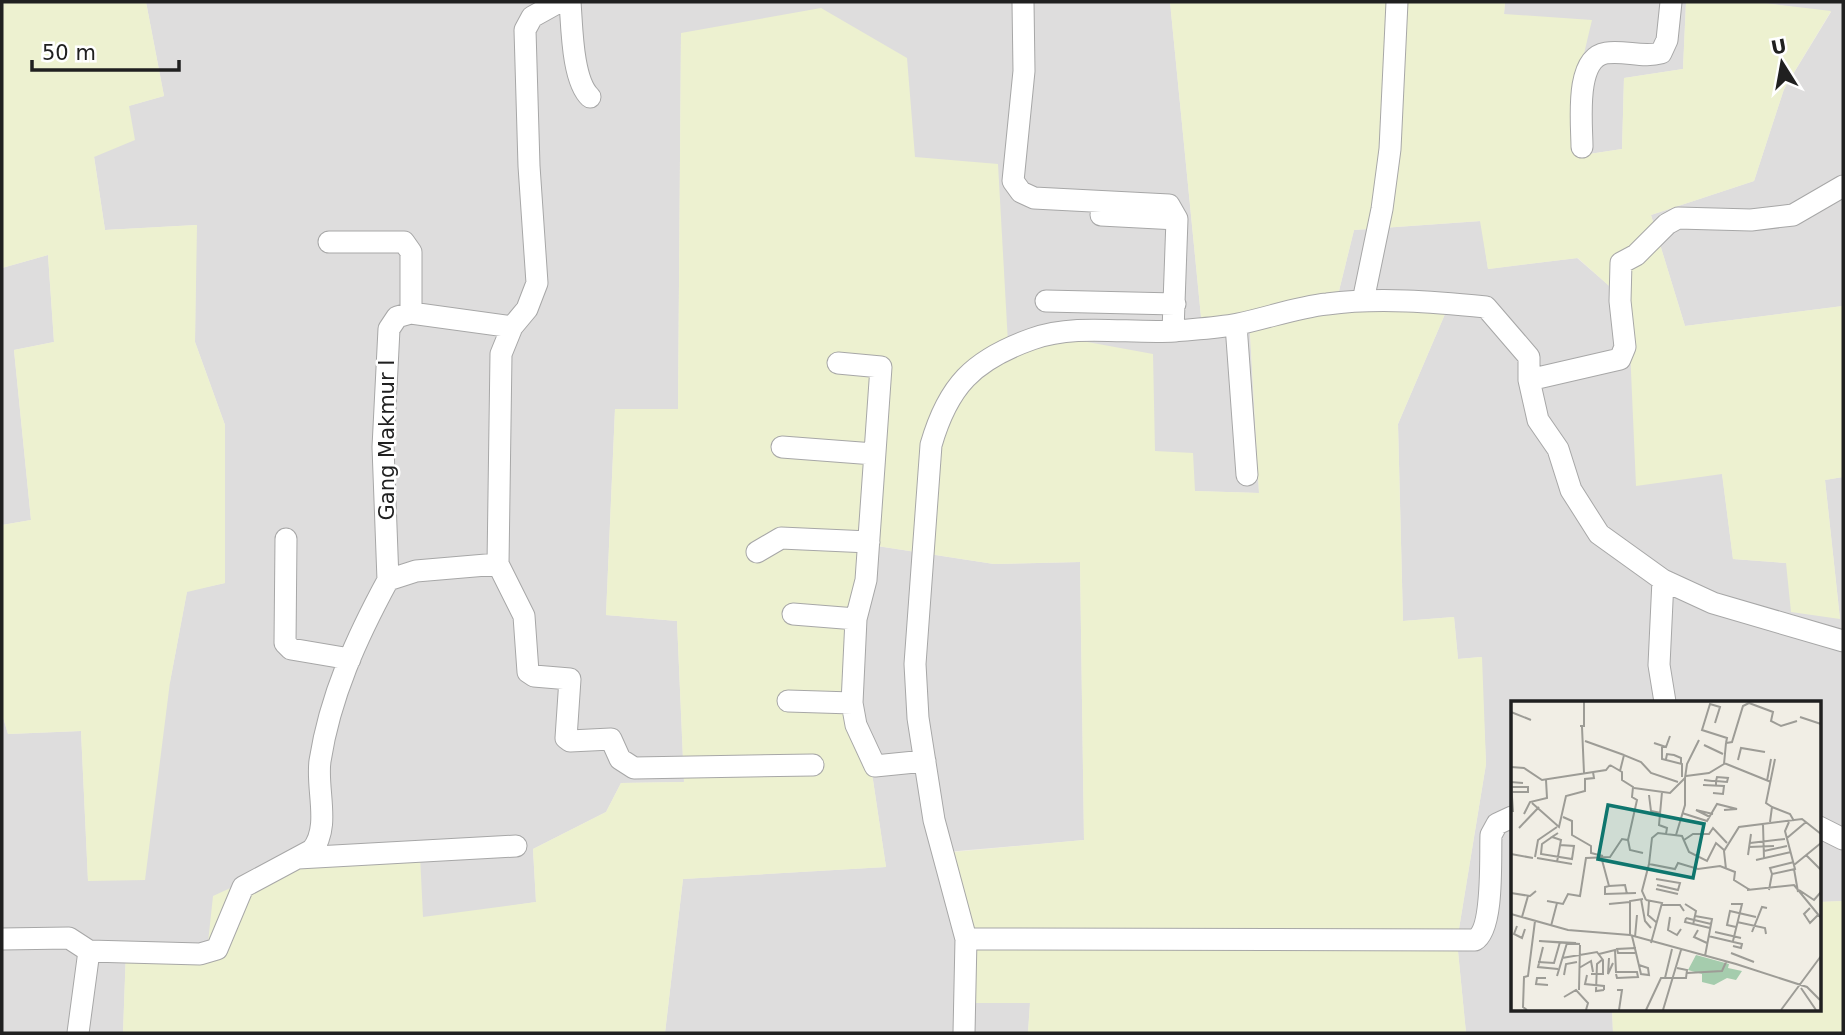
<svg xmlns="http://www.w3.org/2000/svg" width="1845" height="1035" viewBox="0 0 1845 1035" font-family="'DejaVu Sans',sans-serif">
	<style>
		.residential { fill: #dedddd }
		.farmland { fill: #edf1d0 }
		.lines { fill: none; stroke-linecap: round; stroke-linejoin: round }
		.street-casing { stroke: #a7a7a7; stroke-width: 23 }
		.street { stroke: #fff; stroke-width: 21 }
		.labels { text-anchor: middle; stroke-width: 5; stroke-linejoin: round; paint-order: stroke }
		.street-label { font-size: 21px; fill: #202020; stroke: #fff }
		.inset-road { fill: none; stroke: #9d9c96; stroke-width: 2 }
		.view { fill: #0f766e; fill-opacity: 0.15; stroke: #0f766e; stroke-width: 3.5 }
		.inset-edge { fill: none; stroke: #202020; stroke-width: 3.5 }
	</style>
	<rect width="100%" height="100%" fill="#f1eee5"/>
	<!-- residential -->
	<path class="residential" d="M 146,2 L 1170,2 L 1202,327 L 1249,315 L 1259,493 L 1194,491 L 1155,451 L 1008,344 L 915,157 L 681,33 L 678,410 L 615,409 L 606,615 L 677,621 L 684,782 L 621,783 L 606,812 L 533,849 L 536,902 L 207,952 L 126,951 L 123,1033 L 2,1033 L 2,714 L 8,734 L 81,731 L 88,880 L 170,682 L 187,591 L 225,583 L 225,425 L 195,342 L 196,225 L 105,230 L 94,156 L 128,106 L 164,96 Z
		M 1505,2 L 1686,2 L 1683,69 L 1624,78 L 1622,149 L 1576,156 L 1578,79 L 1504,14 Z
		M 1756,2 L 1843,2 L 1843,306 L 1685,326 L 1651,215 L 1754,181 L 1784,89 L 1831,12 Z
		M 1481,221 L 1488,269 L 1577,258 L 1628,302 L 1722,473 L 1733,559 L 1786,563 L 1840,619 L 1825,480 L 1843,477 L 1843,901 L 1819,902 L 1819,702 L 1512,702 L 1512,1009 L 1612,1009 L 1613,1033 L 1466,1033 L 1457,941 L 1486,764 L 1481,657 L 1458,659 L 1454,617 L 1403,621 L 1398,424 L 1448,307 L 1338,295 L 1354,230 Z
		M 48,255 L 54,342 L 14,350 L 31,520 L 2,525 L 2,268 Z
		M 870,545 L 994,564 L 1080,562 L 1084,840 L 934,853 L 1030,1003 L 1028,1033 L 665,1033 L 683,879 L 886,867 L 854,653 Z"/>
	<!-- farmland -->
	<path class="farmland" d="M 2,2 L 146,2 L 164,96 L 129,106 L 135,140 L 94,157 L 105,230 L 197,225 L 195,342 L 225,425 L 225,583 L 187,592 L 170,682 L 145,880 L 88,881 L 81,731 L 8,734 L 2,714 L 2,525 L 31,520 L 14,350 L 54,342 L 48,255 L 2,268 Z
		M 1170,2 L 1505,2 L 1504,14 L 1592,20 L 1578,79 L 1576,156 L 1622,149 L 1624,78 L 1683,69 L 1686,2 L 1756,2 L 1831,11 L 1784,89 L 1754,181 L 1651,215 L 1685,326 L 1843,306 L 1843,477 L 1825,480 L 1840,619 L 1791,612 L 1786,563 L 1733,559 L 1722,474 L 1636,486 L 1628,303 L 1578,258 L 1488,269 L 1480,221 L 1354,230 L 1338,295 L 1448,307 L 1398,424 L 1403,621 L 1454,617 L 1458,659 L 1482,657 L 1486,764 L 1457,941 L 1466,1033 L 1028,1033 L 1030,1003 L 959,1003 L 958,926 L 933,854 L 1084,840 L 1080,562 L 994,564 L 871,545 L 854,653 L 886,867 L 683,879 L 665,1033 L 123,1033 L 126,950 L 207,952 L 213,896 L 291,860 L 420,855 L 423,917 L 536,902 L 533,849 L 606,812 L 621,783 L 684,782 L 677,621 L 606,615 L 615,409 L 678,409 L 681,33 L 821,8 L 907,58 L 915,157 L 998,164 L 1008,343 L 1082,341 L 1153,354 L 1155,451 L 1193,453 L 1195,491 L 1259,493 L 1249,316 L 1202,327 Z
		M 1843,901 L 1843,1033 L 1600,1033 L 1613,1032 L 1612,1009 L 1819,1009 L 1819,902 Z"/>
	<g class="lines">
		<!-- street casing -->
		<g class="street-casing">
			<path id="street" d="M 570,2 C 572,26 572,80 590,97
				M 1023,2 L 1024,71 L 1013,181 L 1021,192 L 1034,198 L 1169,205 L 1177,219 L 1173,331
				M 1582,147 C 1582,124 1574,58 1606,53 C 1624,50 1643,58 1661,53 L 1667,40 L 1671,2
				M 1101,215 L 1177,219
				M 329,242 L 404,242 L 411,252 L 411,313 L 512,327
				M 1046,301 L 1175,304
				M 1363,301 L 1382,209 L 1390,149 L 1397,2
				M 1236,325 L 1247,475
				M 838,363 L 881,367 L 866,580 L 856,619 L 852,703 L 856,725 L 875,766 L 925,761
				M 1529,380 L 1620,359 L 1625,347 L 1620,301 L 1621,263 L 1636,255 L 1667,224 L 1678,218 L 1751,220 L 1793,215 L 1843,186
				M 782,447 L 874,454
				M 286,539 L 285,643 L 291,649 L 350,659
				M 757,552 L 781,538 L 869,542
				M 498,564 L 524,616 L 528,672 L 534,676 L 570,679 L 566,738 L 570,741 L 611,739 L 620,759 L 634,768 L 813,765
				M 388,580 L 383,447 L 389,329 L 397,317 L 411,313
				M 1663,580 L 1659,665 L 1665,702
				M 793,614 L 856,619
				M 788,701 L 852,703
				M 1819,827 L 1843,839
				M 298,858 L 516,846
				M 2,939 L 69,938 L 89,951
				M 966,939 L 934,820 L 918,718 L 915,664 L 931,445 C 948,386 973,360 1032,339 C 1076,323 1128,334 1175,331 C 1196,329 1218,328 1238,324 C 1268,318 1297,307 1327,304 C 1379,297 1434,302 1486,307 L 1529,357 L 1529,380 L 1538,420 L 1558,449 L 1571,490 L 1599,534 L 1663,580 L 1713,603 L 1843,641
				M 78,1033 L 89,951 L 200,954 L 217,949 L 243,887 L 312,850 C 331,827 316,789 320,761 C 330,696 357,637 388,580 L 416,571 L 498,564 L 501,354 L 512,327 L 527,309 L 537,283 L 529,166 L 525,30 L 532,17 L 559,2
				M 964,1033 L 966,939 L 1475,940 C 1494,929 1490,858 1491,835 L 1497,824 L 1512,817"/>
		</g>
		<!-- street -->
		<use href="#street" class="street"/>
	</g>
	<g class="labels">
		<!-- street labels -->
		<g class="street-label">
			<text transform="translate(387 440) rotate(-90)" y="7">Gang Makmur I</text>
		</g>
	</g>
	<!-- overview -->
	<g transform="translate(1511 701)">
		<rect width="310" height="310" fill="#f1eee5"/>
		<path d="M 185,254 L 218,263 L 217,267 L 231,270 L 225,279 L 216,277 L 203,284 L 191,281 L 191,273 L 177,269 Z" fill="#a5ccad"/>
		<path class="inset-road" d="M 238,2 L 262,11 L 260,20 L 270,25 L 286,20M 0,11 L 20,19M 289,16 L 310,23M 204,22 L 209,6 L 199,3 L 191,29 L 216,37 L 215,42M 69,25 L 73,25 L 73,1M 71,26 L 73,72M 74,40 L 113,54M 143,42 L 155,46 L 159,35M 193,44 L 212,53M 151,45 L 151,58 L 171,63 L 171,76M 155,58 L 156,53 L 163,54 L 170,57 L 170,63M 227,59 L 230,47 L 254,51M 213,62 L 260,81M 0,66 L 13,67 L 31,79 L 95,69 L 99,64M 109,70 L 113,54 L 130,61 L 140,72 L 167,81M 175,75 L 198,72 L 213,63 L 215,42 L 221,41 L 232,5 L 238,2M 193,79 L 201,80 L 205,80 L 216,81 L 217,77 L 206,76 L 205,80 L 205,84M 256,80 L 260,58M 192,84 L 213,85 L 212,93 L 202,92M 123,87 L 159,92 L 174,77 L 176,63 L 188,39M 0,91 L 17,91 L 17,86 L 0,86M 151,91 L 148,124 L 156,127 L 155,133M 138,94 L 140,110 L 150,112M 21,102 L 48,126 L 55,95 L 74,90 L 74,78 L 83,77 L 82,71M 261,106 L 279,113 L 283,120M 2,111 L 0,81 L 12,82M 171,112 L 196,120 L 206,103 L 226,108 L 213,109M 13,113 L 19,101 L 36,97 L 35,79M 52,116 L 61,120 L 61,134 L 80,145 L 80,152 L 92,155M 199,116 L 185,109 L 202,113M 259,121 L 261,106 L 255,102 L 264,58M 252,123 L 253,158M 8,127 L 28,106M 165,134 L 174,104 L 174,77M 41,136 L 31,143 L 30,153 L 61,158 L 63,145 L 49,144M 276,137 L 295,121M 117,139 L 119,149 L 132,152M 173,139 L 182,133 L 198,133 L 202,127 L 216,142M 239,142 L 274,138M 238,146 L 263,145M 253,150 L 276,145M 0,153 L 22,157M 237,154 L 240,133M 295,154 L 310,169M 24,156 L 27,139 L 46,126M 26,157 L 61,163M 91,159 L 98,185M 245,159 L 280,151M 46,161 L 50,139 L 41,136 L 47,132M 138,163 L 141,137 L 147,132 L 171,135 L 178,151 L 196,160 L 205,142 L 213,149M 283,164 L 310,142M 215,168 L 213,150 L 228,126 L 291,118 L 310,133M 283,168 L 287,191M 261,173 L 259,167 L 283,161M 145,178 L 169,182 L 167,189 L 146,184M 98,185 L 94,186 L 94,193 L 125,192M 98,185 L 114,184 L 116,193M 145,188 L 167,193M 236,189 L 283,184 L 310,217M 258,189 L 261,173 L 284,168 L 274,130 L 278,121M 288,189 L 303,199 L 310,191M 0,192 L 19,195 L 25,190M 130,198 L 134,220 L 140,227M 135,199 L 131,190 L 138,163 L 164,168 L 167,162 L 187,168 L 209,165 L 224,171 L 223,179 L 239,189M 135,199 L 151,202 L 140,242M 36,200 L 52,203 L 57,193 L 69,195 L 75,157 L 99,156 L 111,138 L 117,139 L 126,99 L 121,96 L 122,86 L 111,79 L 111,71 L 99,64M 138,200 L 137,214 L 145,221M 98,203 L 119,201M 174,203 L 185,210 L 182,224M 220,203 L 231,203 L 222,240M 151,204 L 169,204 L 173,210M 299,207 L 293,213 L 299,222 L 307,214M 0,213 L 57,229 L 119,234 L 225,263 L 296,286 L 309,299M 184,215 L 201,218 L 194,255M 11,216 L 17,195M 159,216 L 157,229 L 166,234 L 170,228M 175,217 L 174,221 L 199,227M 175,217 L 200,223M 226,221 L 254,227 L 255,233M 6,225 L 3,233 L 11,237 L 14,228M 40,225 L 46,202M 225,226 L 216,224 L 219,210 L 245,216M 187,229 L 183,236 L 196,242M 204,231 L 230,237M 241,231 L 251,206 L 256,207M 119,234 L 119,200 L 132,198M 121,235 L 130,273 L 138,274 L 137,267 L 128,264M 197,235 L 231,243 L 230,247 L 222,245M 124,236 L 126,214M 65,242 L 28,240 L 69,243M 32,246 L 27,266 L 47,268M 124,252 L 107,252 L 106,248 L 125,247M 220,252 L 243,261M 88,253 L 104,249 L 105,271 L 126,271 L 127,276 L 106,277 L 105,273M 51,257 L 86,251 L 92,259 L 92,273 L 80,273M 98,257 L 97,273 L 102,262M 92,258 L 86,263 L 85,290 L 93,289M 27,261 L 43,262 L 49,241M 68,267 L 80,260 L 82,271M 176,272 L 211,270 L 215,261M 53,274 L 55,263 L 66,261M 76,274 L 74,283 L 93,285 L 93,289M 46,275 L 56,242M 35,277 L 26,277 L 25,283 L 37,284M 154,277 L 161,248M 290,287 L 305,309M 68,289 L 69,244M 106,289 L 111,289 L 108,309M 53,296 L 65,289 L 77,302 L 75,309M 16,309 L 12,306 L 13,276 L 17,275 L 24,220M 135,309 L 150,277 L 175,277 L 176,269 L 166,267M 152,309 L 170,249M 270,309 L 310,255"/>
		<path class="view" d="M 97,104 L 193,123 L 182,177 L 87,158 Z"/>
		<rect width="310" height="310" class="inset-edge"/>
	</g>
	<!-- border -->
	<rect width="1845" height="1035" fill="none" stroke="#202020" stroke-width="7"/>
	<!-- north arrow -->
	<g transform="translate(1782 63) rotate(349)" stroke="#ffffff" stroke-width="5" paint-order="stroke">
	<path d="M0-5L12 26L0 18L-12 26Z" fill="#202020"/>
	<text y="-10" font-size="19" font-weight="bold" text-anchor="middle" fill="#202020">U</text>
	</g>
	<!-- scale -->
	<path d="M32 60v10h147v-10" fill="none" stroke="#202020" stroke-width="3.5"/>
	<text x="42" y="60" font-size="21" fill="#202020" stroke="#ffffff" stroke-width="5" paint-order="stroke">50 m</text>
</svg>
